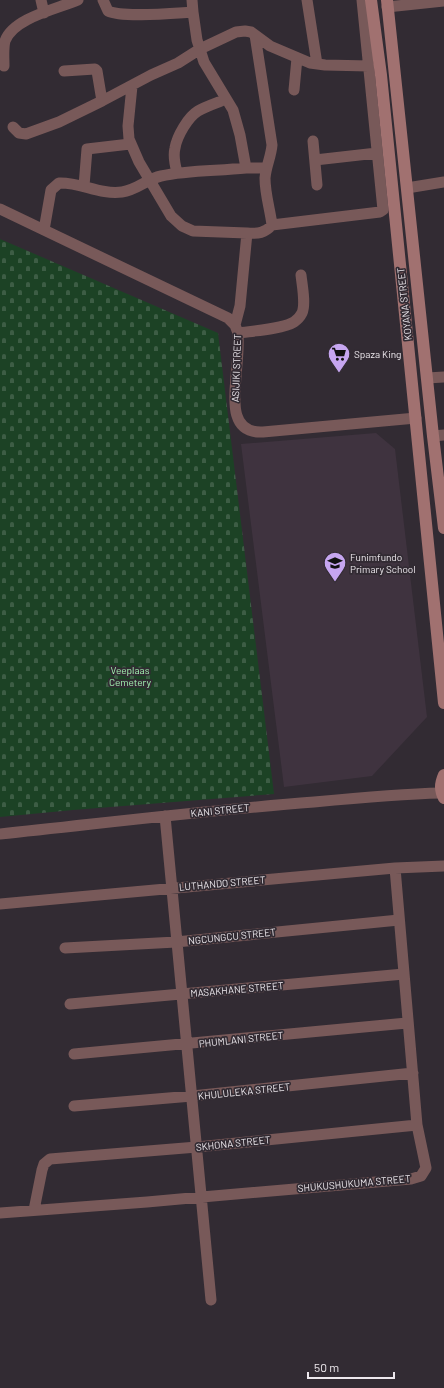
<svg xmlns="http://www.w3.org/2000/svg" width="444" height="1388" viewBox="0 0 444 1388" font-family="Barlow,sans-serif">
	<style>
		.built { fill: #3f333f }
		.cemetery { fill: url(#cemetery-stones) }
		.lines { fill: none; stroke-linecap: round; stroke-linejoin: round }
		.street { stroke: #785959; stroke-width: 11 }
		.secondary { stroke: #a17170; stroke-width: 12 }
		.labels { text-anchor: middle; stroke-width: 3.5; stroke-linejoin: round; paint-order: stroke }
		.street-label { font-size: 10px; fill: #ede8ed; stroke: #322b33 }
		.poi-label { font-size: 10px; fill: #ede8ed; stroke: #322b33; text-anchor: start }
		.park-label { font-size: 10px; fill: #a4f6b3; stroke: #322b33 }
	</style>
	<defs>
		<pattern id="cemetery-stones" width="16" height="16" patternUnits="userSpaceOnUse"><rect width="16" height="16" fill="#1c4225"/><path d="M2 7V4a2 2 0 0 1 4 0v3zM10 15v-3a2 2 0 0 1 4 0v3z" fill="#3d5d45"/></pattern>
	</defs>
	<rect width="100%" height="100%" fill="#322b33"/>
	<!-- built -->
	<path class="built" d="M 376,433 L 395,449 L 427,717 L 372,776 L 284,787 L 241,444 Z"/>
	<!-- cemetery -->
	<path class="cemetery" d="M 0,239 L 218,333 L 274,794 L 73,810 L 0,817 Z"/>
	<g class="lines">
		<!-- street -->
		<path class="street" d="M 41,0 L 44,13
			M 103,0 L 108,11 C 122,18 175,13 193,12 L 197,40 L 204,62 L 233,110 L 240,135 L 246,168 L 266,168
			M 192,0 L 193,12
			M 307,0 L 317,64
			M 387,7 L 444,1
			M 4,66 C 4,58 3,49 5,41 C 13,18 57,9 78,0
			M 64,71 L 95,69 L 97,71 L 102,101
			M 132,86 L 128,126 L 129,139 L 139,162 L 171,216 L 182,226 L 193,231 L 247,233
			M 294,90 L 297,58
			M 13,127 L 19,133 L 26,134 L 59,122 L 102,101 L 151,75 L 178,63 L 200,49 L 236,32 L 245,31 L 251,32 L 270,46 L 310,63 L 325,65 L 369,66
			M 313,141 L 317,185
			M 315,160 L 377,153
			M 177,172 C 175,165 173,156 175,148 C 177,136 188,117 198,111 C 206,106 217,103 226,99
			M 84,186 L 87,149 L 130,144
			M 407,188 L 444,182
			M 0,209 L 228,318 L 235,325 L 238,333 C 239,348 237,362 236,377 C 234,400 230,434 263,432 L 416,418
			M 272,225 L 380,212 L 383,210 L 362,0
			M 44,230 L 51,190 L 59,183 C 80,182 100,195 122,192 C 137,190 147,179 161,176 C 188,170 218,171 246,168
			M 235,325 L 240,306 L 247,233 C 258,234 265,233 272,225 C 270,209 265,194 265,178 C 266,166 271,157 272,145 L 255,35
			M 238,333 C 252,331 283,329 294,322 C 297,320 300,317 302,313 C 306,304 302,285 301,275
			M 427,378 L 444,377
			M 433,436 L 444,435
			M 165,816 L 211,1300
			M 0,834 C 105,823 209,810 314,802 C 356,798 399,794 441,793
			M 0,904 L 395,868 L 444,866
			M 65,948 L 176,942 L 399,920
			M 70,1004 L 404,974
			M 74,1054 L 407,1023
			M 74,1106 L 192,1096 L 413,1073
			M 34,1210 L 42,1170 L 44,1164 L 50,1159 L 197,1147 L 417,1125
			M 0,1213 L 147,1202 L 202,1197 L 411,1179 L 421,1176 L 426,1168 L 417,1125 L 395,868"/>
		<!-- secondary -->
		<path class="secondary" d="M 371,0 L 381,75 L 444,703
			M 387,0 L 433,436 L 444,528
			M 444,775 C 440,784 440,790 444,798"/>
	</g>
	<!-- icons -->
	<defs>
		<g id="supermarket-pin" transform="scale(1.15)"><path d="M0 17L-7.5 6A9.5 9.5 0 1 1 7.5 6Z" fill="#c6a6f0" stroke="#322b33"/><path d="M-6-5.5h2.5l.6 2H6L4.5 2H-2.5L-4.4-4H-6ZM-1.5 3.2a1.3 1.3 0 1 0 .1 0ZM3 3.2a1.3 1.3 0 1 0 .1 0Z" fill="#111"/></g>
		<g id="school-pin" transform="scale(1.15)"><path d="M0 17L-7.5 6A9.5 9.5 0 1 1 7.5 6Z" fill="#c6a6f0" stroke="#322b33"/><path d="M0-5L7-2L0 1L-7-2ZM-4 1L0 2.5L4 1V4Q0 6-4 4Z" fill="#111"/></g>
	</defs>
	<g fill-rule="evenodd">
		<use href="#supermarket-pin" x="339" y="354"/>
		<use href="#school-pin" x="335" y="563"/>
	</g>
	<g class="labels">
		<!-- street labels -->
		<g class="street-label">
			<text transform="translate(404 304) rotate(-96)" y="4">KOYANA STREET</text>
			<text transform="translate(236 368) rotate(-88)" y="4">ASIJIKI STREET</text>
			<text transform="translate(220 810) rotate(-6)" y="4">KANI STREET</text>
			<text transform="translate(222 883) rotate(-5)" y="4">LUTHANDO STREET</text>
			<text transform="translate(232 936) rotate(-6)" y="4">NGCUNGCU STREET</text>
			<text transform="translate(237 989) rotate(-5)" y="4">MASAKHANE STREET</text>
			<text transform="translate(241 1039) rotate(-6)" y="4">PHUMLANI STREET</text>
			<text transform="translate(244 1091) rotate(-6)" y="4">KHULULEKA STREET</text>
			<text transform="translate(233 1143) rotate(-6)" y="4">SKHONA STREET</text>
			<text transform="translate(354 1183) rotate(-5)" y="4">SHUKUSHUKUMA STREET</text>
		</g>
		<!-- poi labels -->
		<g class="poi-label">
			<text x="354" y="358">Spaza King</text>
			<text x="350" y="561">Funimfundo<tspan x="350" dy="12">Primary School</tspan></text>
		</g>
		<!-- park labels -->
		<g class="park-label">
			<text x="130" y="674">Veeplaas<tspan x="130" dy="12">Cemetery</tspan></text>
		</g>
	</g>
	<!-- scale -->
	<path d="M308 1372v6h86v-6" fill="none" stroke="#ede8ed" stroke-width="2"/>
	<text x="314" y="1372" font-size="12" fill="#ede8ed" stroke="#322b33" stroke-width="3" paint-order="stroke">50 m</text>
</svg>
